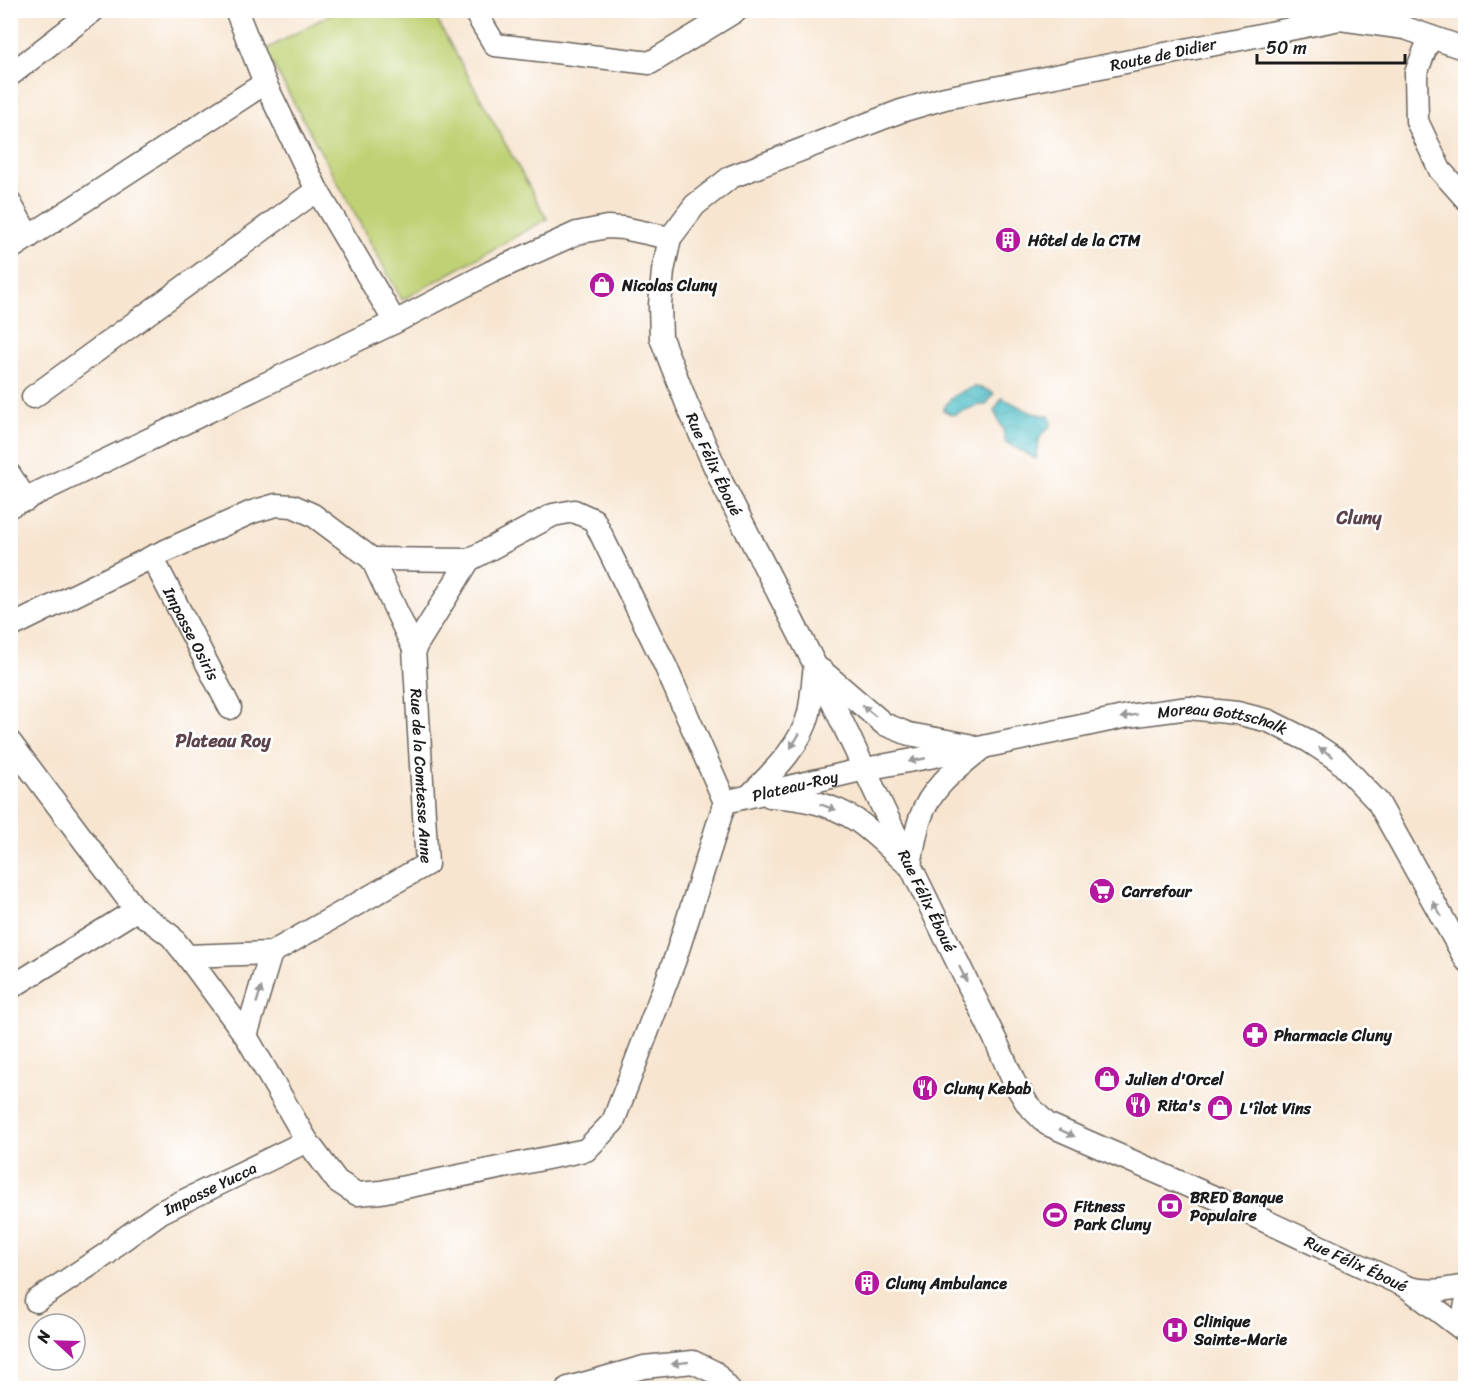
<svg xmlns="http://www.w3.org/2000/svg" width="1476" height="1399" viewBox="0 0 1476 1399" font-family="Sriracha,sans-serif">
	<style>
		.pitch { fill: #bfd174; stroke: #6e7648; stroke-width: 1.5 }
		.water { fill: url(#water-waves); stroke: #376e72; stroke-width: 1.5 }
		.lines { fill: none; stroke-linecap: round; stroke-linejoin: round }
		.minor-casing { stroke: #69625b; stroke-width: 25 }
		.minor { stroke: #fff; stroke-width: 22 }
		.oneway { fill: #999 }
		.labels { text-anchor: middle; stroke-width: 5; stroke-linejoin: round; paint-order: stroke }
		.street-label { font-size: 16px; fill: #1c1c1c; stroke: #fff }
		.poi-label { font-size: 16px; font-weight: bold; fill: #1c1c1c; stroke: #fff; text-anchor: start }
		.neighbourhood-label { font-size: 18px; font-weight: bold; fill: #5c444d; stroke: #fff }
	</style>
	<defs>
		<pattern id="water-waves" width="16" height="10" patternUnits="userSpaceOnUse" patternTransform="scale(1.5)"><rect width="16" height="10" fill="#52c0c9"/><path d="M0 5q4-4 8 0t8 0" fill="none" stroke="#47a4ac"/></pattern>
	</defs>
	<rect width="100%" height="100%" fill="#fff"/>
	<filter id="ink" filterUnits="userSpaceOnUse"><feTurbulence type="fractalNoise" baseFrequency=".0167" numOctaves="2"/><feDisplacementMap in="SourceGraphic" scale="12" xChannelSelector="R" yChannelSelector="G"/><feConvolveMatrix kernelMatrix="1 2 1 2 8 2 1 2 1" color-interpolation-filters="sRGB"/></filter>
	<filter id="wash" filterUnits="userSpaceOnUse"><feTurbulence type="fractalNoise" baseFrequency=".008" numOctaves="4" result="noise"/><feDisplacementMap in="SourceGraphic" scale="24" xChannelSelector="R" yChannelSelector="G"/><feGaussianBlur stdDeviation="1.35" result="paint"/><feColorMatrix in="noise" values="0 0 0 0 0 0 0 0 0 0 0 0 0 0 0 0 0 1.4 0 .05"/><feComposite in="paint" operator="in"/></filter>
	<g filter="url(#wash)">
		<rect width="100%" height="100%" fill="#f7e5d0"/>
		<!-- pitch -->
		<path class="pitch" d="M 336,11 L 432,11 L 547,219 L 402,300 L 265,50 Z"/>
		<!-- water -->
		<path class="water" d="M 975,387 L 982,388 L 994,393 L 986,405 L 979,405 L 952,415 L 943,410 C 950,396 960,391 975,387 Z
			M 1002,398 L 1032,413 L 1049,416 C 1056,429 1046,427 1040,437 C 1038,443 1038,452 1036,459 L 1005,442 L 1003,429 L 994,411 Z"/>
	</g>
	<g filter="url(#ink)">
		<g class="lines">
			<!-- minor casing -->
			<g class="minor-casing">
				<g id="minor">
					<path d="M 236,10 L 265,83 L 317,190 L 395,322"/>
					<path d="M 474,10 L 495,45 L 650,63 L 737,10"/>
					<path d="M 1430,37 L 1416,73 L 1417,121 L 1440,170 L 1466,199"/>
					<path id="s1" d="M 1466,49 L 1405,28 L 1340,19 L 945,98 L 901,111 L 731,177 L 695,205 L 670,238 L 663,271 L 660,305 L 661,338 L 687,404 L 722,483 L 815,665 L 910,865 L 995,1039 L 1014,1082 L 1028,1105 L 1047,1124 L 1218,1199 L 1407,1287 L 1466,1332"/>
					<path d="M 10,75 L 94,10"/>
					<path d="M 10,203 L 29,237"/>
					<path d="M 10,249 L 265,83"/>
					<path d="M 33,397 L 317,190"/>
					<path d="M 10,475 L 26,500"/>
					<path d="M 10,506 L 395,322 L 491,272 L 577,233 L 607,227 L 623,228 L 670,238"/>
					<path id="s2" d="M 152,557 L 230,708"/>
					<path d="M 372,559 L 469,560"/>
					<path id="s3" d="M 10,627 L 152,557 L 252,512 L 276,505 L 293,506 L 313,515 L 372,559 L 414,649 L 427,864 L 271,953 L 187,956"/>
					<path d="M 821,670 L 884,724 L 909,734 L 969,745"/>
					<path d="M 10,742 L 136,910 L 171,936 L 187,956 L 246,1036 L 307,1141 L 337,1181 L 357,1194 L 381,1192 L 586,1150 L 613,1122 L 675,959 L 725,802 L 665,665 L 594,520 L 574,511 L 553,515 L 469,560 L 414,649"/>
					<path d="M 751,794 C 773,772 802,744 809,713 C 812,698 813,681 815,665"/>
					<path d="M 770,796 C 800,798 830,803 856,820 C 874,832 890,849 906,863"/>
					<path id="s4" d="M 725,802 L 865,769 L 983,747 L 1128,716 L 1189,708 L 1237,713 L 1269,721 L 1309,741 L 1338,760 L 1378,802 L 1466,960"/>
					<path d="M 910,865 C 913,850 915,834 920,819 C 930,788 957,768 982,748"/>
					<path d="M 10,988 L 136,910"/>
					<path d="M 246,1036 L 271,953"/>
					<path d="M 1409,1288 C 1429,1293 1445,1290 1466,1286"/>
					<path id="s5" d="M 36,1301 L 108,1253 L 118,1243 L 161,1212 L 307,1141"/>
					<path d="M 1466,1303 L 1463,1320 L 1466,1325"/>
					<path d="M 568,1388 L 644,1367 L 693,1362 L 714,1372 L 728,1388"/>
				</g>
			</g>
			<!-- minor -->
			<use href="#minor" class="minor"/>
		</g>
		<!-- one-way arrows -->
		<defs><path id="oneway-solid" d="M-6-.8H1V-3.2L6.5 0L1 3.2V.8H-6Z" transform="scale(1.5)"/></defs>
		<g class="oneway">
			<use href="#oneway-solid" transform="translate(869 711) rotate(-141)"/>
			<use href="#oneway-solid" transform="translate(1129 716) rotate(170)"/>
			<use href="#oneway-solid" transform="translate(795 741) rotate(121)"/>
			<use href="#oneway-solid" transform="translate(1326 752) rotate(-147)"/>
			<use href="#oneway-solid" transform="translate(917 760) rotate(169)"/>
			<use href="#oneway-solid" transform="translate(828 807) rotate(20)"/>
			<use href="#oneway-solid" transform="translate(1437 909) rotate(-119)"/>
			<use href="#oneway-solid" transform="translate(963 974) rotate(64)"/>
			<use href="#oneway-solid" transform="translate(259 995) rotate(-73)"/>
			<use href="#oneway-solid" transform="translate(1067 1133) rotate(25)"/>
			<use href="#oneway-solid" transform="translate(680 1363) rotate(173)"/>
		</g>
	</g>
	<!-- icons -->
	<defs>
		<g id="building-disc" transform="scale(1.35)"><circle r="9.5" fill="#b5179e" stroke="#fff"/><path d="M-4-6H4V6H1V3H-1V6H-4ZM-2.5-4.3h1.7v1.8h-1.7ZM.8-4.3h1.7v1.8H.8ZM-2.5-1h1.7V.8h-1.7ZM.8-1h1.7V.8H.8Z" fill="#fff"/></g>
		<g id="shop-disc" transform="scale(1.35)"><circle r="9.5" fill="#b5179e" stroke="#fff"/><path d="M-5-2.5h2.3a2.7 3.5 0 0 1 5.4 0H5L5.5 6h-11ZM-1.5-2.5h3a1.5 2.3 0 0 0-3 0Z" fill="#fff"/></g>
		<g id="supermarket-disc" transform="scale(1.35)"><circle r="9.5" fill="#b5179e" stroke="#fff"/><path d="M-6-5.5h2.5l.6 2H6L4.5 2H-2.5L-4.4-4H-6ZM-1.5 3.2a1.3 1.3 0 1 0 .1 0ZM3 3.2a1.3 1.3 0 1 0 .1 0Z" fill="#fff"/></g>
		<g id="pharmacy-disc" transform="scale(1.35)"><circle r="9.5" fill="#b5179e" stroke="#fff"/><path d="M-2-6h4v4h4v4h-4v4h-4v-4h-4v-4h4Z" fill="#fff"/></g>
		<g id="restaurant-disc" transform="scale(1.35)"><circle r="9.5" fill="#b5179e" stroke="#fff"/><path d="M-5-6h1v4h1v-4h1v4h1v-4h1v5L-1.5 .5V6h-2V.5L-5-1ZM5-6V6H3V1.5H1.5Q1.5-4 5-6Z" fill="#fff"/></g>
		<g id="bank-disc" transform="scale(1.35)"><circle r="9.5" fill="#b5179e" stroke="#fff"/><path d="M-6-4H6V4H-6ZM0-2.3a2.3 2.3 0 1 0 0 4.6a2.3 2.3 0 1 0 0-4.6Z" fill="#fff"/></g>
		<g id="stadium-disc" transform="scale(1.35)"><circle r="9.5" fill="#b5179e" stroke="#fff"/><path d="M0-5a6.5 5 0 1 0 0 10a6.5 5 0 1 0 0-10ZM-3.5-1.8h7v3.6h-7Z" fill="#fff"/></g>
		<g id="hospital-disc" transform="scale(1.35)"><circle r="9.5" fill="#b5179e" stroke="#fff"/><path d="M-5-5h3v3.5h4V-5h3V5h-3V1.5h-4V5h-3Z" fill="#fff"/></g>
	</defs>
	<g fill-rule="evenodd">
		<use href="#building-disc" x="1008" y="240"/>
		<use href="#shop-disc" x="602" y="285"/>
		<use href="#supermarket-disc" x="1102" y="891"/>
		<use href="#pharmacy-disc" x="1255" y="1035"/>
		<use href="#shop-disc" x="1107" y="1079"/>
		<use href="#restaurant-disc" x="925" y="1088"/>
		<use href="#restaurant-disc" x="1138" y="1105"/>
		<use href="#shop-disc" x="1220" y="1108"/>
		<use href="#bank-disc" x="1170" y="1206"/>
		<use href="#stadium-disc" x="1055" y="1215"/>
		<use href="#building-disc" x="867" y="1283"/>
		<use href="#hospital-disc" x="1175" y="1330"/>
	</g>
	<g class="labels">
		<!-- street labels -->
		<g class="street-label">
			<text transform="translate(1163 54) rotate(-12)" y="6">Route de Didier</text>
			<text dy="6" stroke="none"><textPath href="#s1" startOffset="1086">Rue Félix Éboué</textPath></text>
			<text dy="6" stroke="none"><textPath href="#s2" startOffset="86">Impasse Osiris</textPath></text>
			<text dy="6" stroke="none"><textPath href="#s4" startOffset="508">Moreau Gottschalk</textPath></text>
			<text dy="6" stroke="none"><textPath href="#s3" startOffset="632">Rue de la Comtesse Anne</textPath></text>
			<text dy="6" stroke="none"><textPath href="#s4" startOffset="72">Plateau-Roy</textPath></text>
			<text dy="6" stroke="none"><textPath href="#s1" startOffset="1572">Rue Félix Éboué</textPath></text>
			<text dy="6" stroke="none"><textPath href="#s5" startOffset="208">Impasse Yucca</textPath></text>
			<text dy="6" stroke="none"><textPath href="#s1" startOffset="2166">Rue Félix Éboué</textPath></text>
		</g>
		<!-- poi labels -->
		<g class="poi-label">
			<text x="1028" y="246">Hôtel de la CTM</text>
			<text x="622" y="291">Nicolas Cluny</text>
			<text x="1122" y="897">Carrefour</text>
			<text x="1274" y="1041">Pharmacie Cluny</text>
			<text x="1126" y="1085">Julien d'Orcel</text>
			<text x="944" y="1094">Cluny Kebab</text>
			<text x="1158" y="1111">Rita's</text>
			<text x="1240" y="1114">L'îlot Vins</text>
			<text x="1190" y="1203">BRED Banque<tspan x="1190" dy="18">Populaire</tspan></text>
			<text x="1074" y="1212">Fitness<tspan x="1074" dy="18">Park Cluny</tspan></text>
			<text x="886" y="1289">Cluny Ambulance</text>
			<text x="1194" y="1327">Clinique<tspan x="1194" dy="18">Sainte-Marie</tspan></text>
		</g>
		<!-- neighbourhood labels -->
		<g class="neighbourhood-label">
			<text x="1359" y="524">Cluny</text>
			<text x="223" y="747">Plateau Roy</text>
		</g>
	</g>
	<!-- margin -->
	<rect width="1476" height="1399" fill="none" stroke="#fff" stroke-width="36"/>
	<!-- north arrow -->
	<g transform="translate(57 1342) rotate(292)"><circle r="28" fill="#ffffff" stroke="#a4a4a4" stroke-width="1.5"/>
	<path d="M0-4.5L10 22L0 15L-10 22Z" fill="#b5179e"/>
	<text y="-9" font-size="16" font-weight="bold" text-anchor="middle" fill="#1c1c1c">N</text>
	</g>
	<!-- scale -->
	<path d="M1257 54v9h148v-9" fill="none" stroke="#1c1c1c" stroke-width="3"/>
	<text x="1266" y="54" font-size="18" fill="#1c1c1c" stroke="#ffffff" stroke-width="4.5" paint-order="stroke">50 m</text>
</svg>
